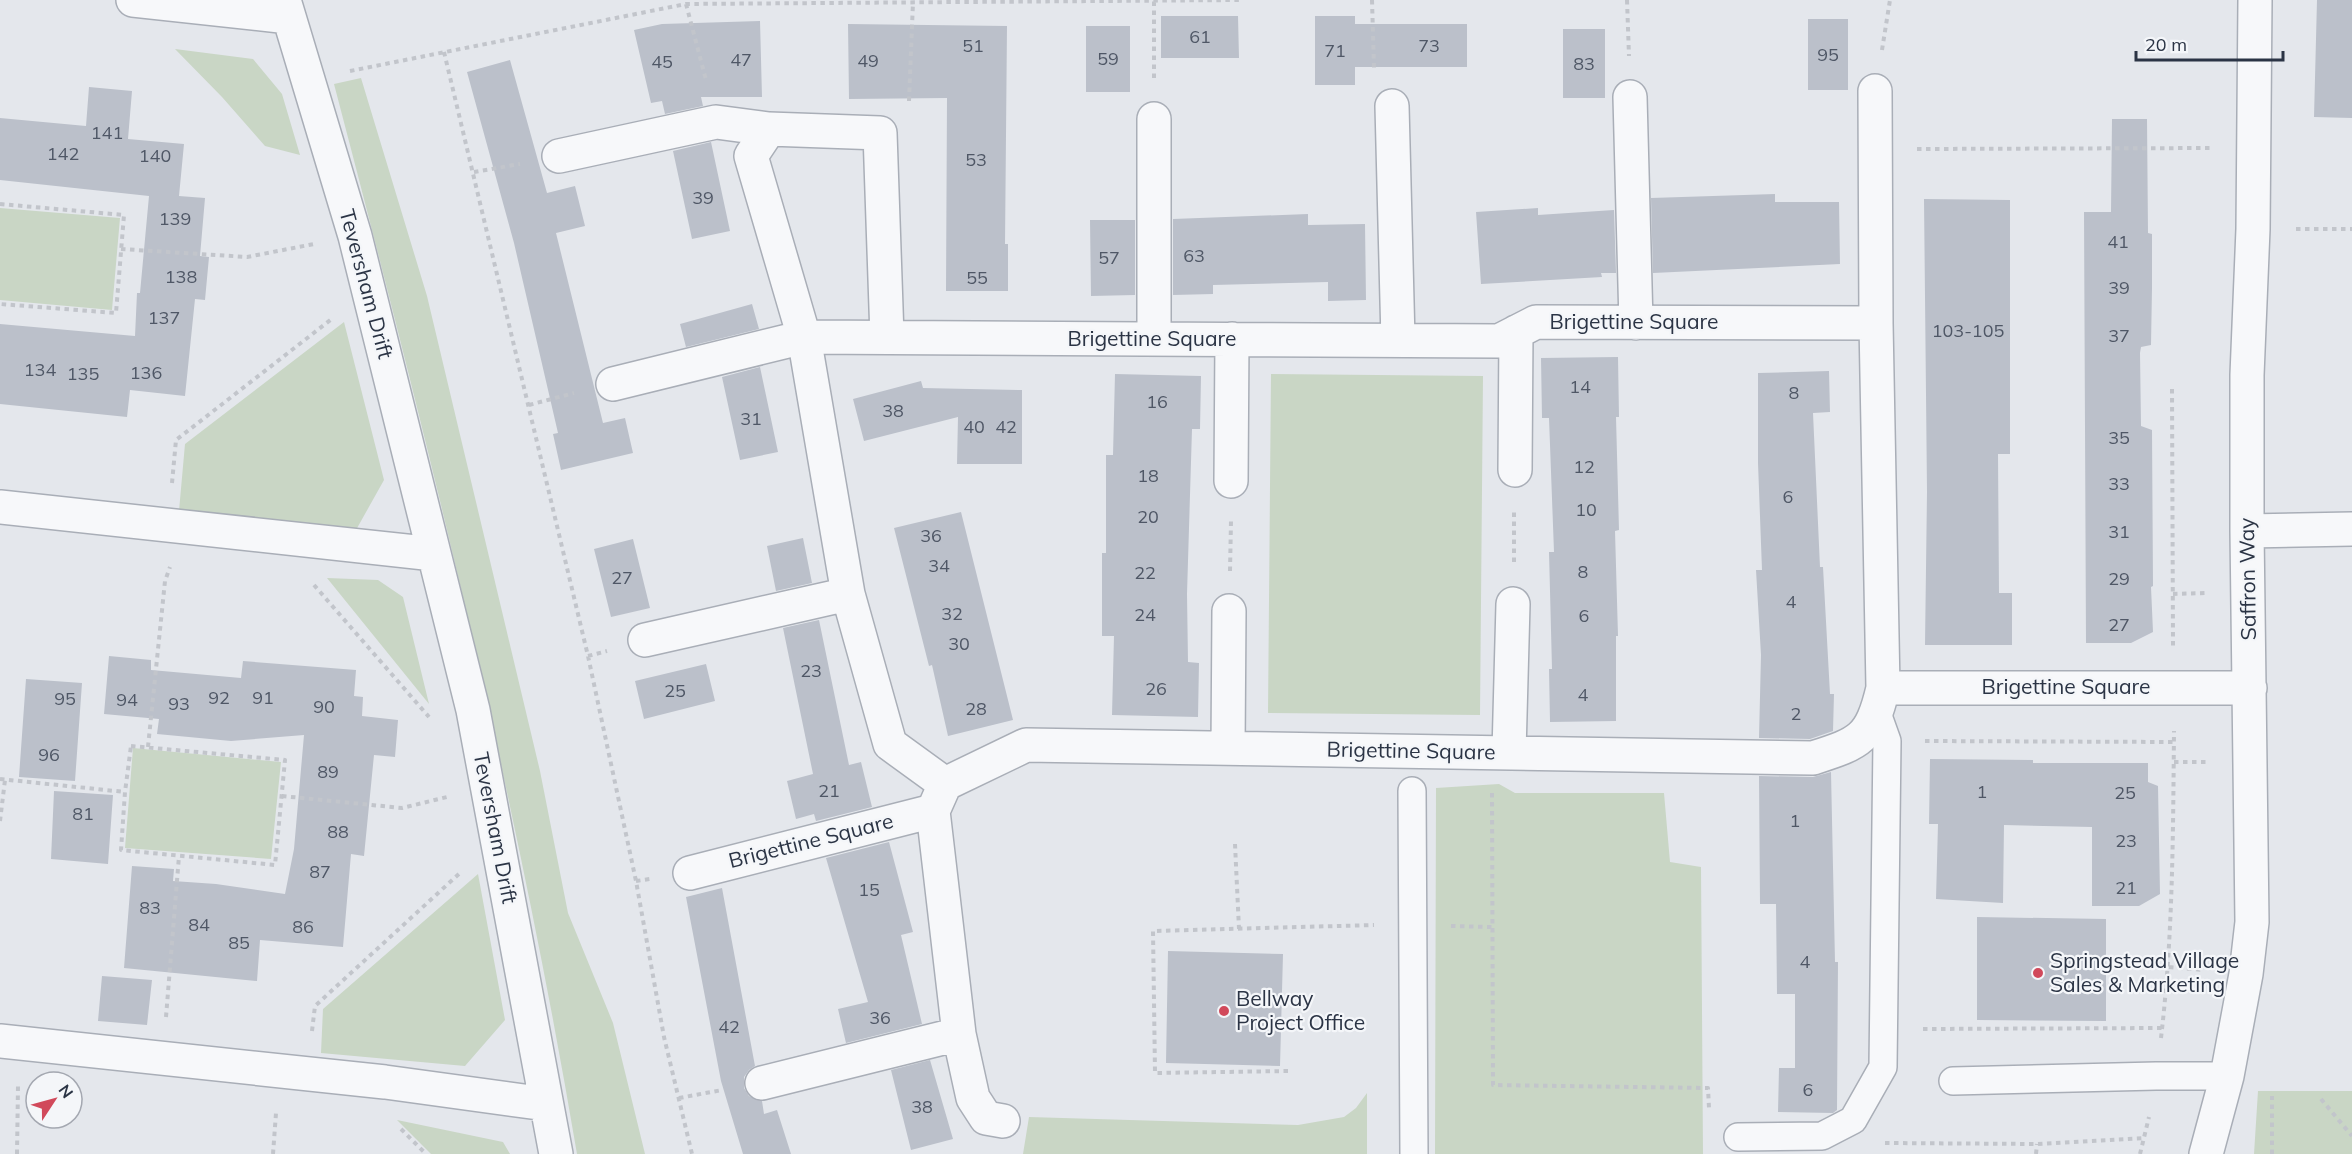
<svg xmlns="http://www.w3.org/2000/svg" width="2352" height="1154" viewBox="0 0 2352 1154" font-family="Mulish,sans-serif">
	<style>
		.green { fill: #c9d6c5 }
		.building { fill: #bbc0ca }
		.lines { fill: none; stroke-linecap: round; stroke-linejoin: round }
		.service-casing { stroke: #a9aeb7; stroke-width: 30 }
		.minor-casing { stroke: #a9aeb7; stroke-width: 36 }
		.path { stroke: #c2c5cb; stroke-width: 4; stroke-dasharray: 4.5 4.5; stroke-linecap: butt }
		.service { stroke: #f7f8fa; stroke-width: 27 }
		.minor { stroke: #f7f8fa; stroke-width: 33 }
		.poi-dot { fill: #d1495b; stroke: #f4f6f9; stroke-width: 2 }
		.labels { text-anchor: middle; stroke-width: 4.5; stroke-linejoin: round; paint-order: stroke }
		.number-label { font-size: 18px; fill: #4f5766 }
		.street-label { font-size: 21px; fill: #2b3445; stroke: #f4f6f9 }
		.poi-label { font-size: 21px; fill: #2b3445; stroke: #f4f6f9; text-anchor: start }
	</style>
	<rect width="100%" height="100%" fill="#e4e7ec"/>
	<!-- green -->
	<path class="green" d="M 175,49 L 253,59 L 282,94 L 300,155 L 265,146 L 222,97 Z
		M 361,78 L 427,296 L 540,771 L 568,913 L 613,1023 L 645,1154 L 577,1154 C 516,793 427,438 334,84 Z
		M 0,208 L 120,218 L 112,310 L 0,300 Z
		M 344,322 L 384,480 L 356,530 L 179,511 L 185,444 Z
		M 1271,374 L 1483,376 L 1480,715 L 1268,713 Z
		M 327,578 L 378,580 L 403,597 L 429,704 Z
		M 133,748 L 281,762 L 271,859 L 125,848 Z
		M 1499,784 L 1515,793 L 1664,793 L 1670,862 L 1701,867 L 1703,1154 L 1435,1154 L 1436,788 Z
		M 478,874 L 505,1020 L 465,1066 L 321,1053 L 323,1009 Z
		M 2258,1091 L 2352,1091 L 2352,1154 L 2254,1154 Z
		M 1367,1093 L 1367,1154 L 1023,1154 L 1029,1117 L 1298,1125 L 1344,1117 L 1356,1108 Z
		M 397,1120 L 503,1142 L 510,1154 L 431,1154 Z"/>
	<!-- building -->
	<path class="building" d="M 2317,0 L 2352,0 L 2352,118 L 2314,117 Z
		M 1161,16 L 1238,16 L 1239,58 L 1161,58 Z
		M 1315,16 L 1355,16 L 1355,24 L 1467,24 L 1467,67 L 1355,67 L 1355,85 L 1315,85 Z
		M 1808,19 L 1848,19 L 1848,90 L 1808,90 Z
		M 760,21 L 762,97 L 701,97 L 703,106 L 665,114 L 662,101 L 651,103 L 634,30 L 662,24 Z
		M 848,24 L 1007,26 L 1005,244 L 1008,244 L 1008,291 L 946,291 L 947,98 L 849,99 Z
		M 1086,26 L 1130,26 L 1130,92 L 1086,92 Z
		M 1563,29 L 1605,29 L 1605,98 L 1563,98 Z
		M 510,60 L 547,193 L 575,186 L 585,226 L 556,233 L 603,423 L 625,418 L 633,453 L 561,470 L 553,434 L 558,433 L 514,243 L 467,72 Z
		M 89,87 L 132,91 L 128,139 L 184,144 L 179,196 L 205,198 L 200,256 L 209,257 L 205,300 L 195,299 L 185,396 L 130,390 L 127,417 L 0,404 L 0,324 L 135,336 L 137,293 L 140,293 L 149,196 L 0,180 L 0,118 L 86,126 Z
		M 2112,119 L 2147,119 L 2148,233 L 2152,234 L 2152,288 L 2151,345 L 2141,347 L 2140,353 L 2141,426 L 2152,430 L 2153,586 L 2151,587 L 2153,632 L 2131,643 L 2086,643 L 2084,212 L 2111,212 Z
		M 711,142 L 730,231 L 692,239 L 673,151 Z
		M 1775,194 L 1775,202 L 1839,202 L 1840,264 L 1653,273 L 1651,198 Z
		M 1924,199 L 2010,200 L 2010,454 L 1998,454 L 1999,593 L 2012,593 L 2012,645 L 1925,645 L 1927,492 Z
		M 1538,208 L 1538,215 L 1614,210 L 1616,273 L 1601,273 L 1602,277 L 1481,284 L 1476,212 Z
		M 1308,214 L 1308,225 L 1365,224 L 1366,300 L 1328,301 L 1328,282 L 1213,285 L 1213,294 L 1173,295 L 1173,219 Z
		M 1090,220 L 1135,220 L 1135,295 L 1091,296 Z
		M 752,304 L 759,329 L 686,347 L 680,324 Z
		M 1618,357 L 1619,417 L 1616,417 L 1619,530 L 1615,531 L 1618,636 L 1616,636 L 1616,721 L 1550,722 L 1549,669 L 1552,669 L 1549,552 L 1554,552 L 1549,418 L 1542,418 L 1541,358 Z
		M 760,367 L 778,452 L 740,460 L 722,377 Z
		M 1829,371 L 1830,412 L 1813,413 L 1820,567 L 1823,567 L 1830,694 L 1834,694 L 1833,731 L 1810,739 L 1759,738 L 1761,655 L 1756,570 L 1762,570 L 1758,463 L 1758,373 Z
		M 1115,374 L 1201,376 L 1200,429 L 1192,429 L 1187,594 L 1188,662 L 1199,663 L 1198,717 L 1112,715 L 1114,636 L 1102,636 L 1102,553 L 1106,553 L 1106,455 L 1113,455 Z
		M 921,381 L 923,388 L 1022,390 L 1022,464 L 957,464 L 958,417 L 864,441 L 853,399 Z
		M 961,512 L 1013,720 L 948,736 L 932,665 L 929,666 L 894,528 Z
		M 803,538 L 812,583 L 776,591 L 767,546 Z
		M 633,539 L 650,608 L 611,617 L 594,549 Z
		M 819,620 L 849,765 L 861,762 L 872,807 L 816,821 L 814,814 L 796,819 L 787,781 L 813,774 L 783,628 Z
		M 109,656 L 151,660 L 151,670 L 241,678 L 243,661 L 356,670 L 354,696 L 363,697 L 362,716 L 398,720 L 395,757 L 374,755 L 364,856 L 351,854 L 343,947 L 260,940 L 257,981 L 124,968 L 132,866 L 174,869 L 173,881 L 216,884 L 285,894 L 294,849 L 304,735 L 231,741 L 157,734 L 159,719 L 104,714 Z
		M 706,664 L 715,701 L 644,719 L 635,681 Z
		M 26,679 L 82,683 L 75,781 L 19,777 Z
		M 1930,759 L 2033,760 L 2033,763 L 2148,763 L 2148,782 L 2158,786 L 2160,894 L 2139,906 L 2092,906 L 2092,827 L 2004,825 L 2003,903 L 1936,899 L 1938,824 L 1929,824 Z
		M 1831,772 L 1835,962 L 1838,962 L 1837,1110 L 1833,1113 L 1778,1112 L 1779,1068 L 1795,1068 L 1795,994 L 1777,994 L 1776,904 L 1760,904 L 1759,776 L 1813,777 Z
		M 54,791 L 113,795 L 108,864 L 51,859 Z
		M 889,842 L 913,932 L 901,935 L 922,1024 L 846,1043 L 838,1009 L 868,1002 L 826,858 Z
		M 722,888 L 755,1066 L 749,1070 L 744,1077 L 744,1088 L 749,1096 L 762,1101 L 764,1114 L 777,1110 L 791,1154 L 743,1154 L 721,1081 L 686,897 Z
		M 1977,917 L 2106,919 L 2106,1021 L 1977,1020 Z
		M 1168,951 L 1283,954 L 1280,1066 L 1166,1063 Z
		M 102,976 L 152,980 L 147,1025 L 98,1021 Z
		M 930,1060 L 953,1139 L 911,1150 L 891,1070 Z"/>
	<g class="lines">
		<!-- service casing -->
		<g class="service-casing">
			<path id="service" d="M 1412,791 L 1414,1154
				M 1953,1081 L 2156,1076 L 2227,1076
				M 1738,1137 L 1822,1136 L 1853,1120 L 1883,1067 L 1887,741 L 1877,713"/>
		</g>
		<!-- minor casing -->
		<g class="minor-casing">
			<path id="minor" d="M 133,0 L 289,17
				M 284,0 L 355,236 L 473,710 L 556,1154
				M 1630,97 L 1636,323
				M 1392,106 L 1398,340
				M 1154,119 L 1154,339
				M 559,156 L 716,122 L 769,129
				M 887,337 L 880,133 L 769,129 L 751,156 L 804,337 L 848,594 L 890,744 L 945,784
				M 613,384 L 804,337 L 1499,341 L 1536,322 L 1876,323
				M 1515,470 L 1516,332
				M 1231,481 L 1232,339
				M 0,507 L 434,554
				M 2247,531 L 2352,529
				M 645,640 L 848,594
				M 1883,688 L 2250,688
				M 1228,748 L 1229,611
				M 1509,752 L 1513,604
				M 690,873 L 933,811
				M 0,1041 L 385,1082 L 546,1104
				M 762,1083 L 959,1034
				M 1003,1121 L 986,1118 L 973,1098 L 959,1034 L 933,811 L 945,784 L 1026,745 L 1813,758 C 1860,743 1871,739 1883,688 L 1876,323 L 1875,91
				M 2206,1154 L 2227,1076 L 2246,974 L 2252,922 L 2247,531 L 2247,375 L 2253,229 L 2255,0"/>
		</g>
		<!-- path -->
		<path class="path" d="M 1372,0 L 1374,68
			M 1627,0 L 1629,56
			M 686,4 L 706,80
			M 1882,50 L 1890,0
			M 444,52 L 588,656 L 636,881 L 664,1037 L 692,1154
			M 350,71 L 686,4 L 1240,0
			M 1154,78 L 1154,0
			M 909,101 L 913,2
			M 1917,149 L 2212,148
			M 474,172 L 520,164
			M 0,204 L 124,215 L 116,313 L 0,304
			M 2296,229 L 2352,229
			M 121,249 L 247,257 L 314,244
			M 2172,389 L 2173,646
			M 529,405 L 574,393
			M 172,483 L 176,440 L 333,318
			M 1514,562 L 1514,512
			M 1230,571 L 1231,521
			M 314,585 L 429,717
			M 2173,594 L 2206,593
			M 588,656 L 607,651
			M 1925,741 L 2174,742
			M 131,746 L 285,760 L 275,865 L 121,850 L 125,792 Z
			M 148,747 L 165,581 L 170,567
			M 2174,762 L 2207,762
			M 0,779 L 125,792
			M 1492,793 L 1493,1085 L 1708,1088 L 1709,1108 L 1711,1110
			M 282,796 L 402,808 L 447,797
			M 0,821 L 5,780
			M 1235,844 L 1239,929
			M 636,881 L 650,879
			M 1451,926 L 1492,927
			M 2169,967 L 2204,970
			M 166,1017 L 179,856
			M 1923,1029 L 2162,1028
			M 312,1031 L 315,1006 L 461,872
			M 2161,1038 C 2173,936 2173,834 2174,731
			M 1288,1071 L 1155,1073 L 1153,931 L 1374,925
			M 679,1098 L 722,1090
			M 2321,1099 L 2352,1136
			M 401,1129 L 426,1154
			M 1885,1143 L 2037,1144 L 2145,1138
			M 17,1154 L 18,1086
			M 273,1154 L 276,1113
			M 2036,1154 L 2037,1144
			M 2140,1154 L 2149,1117
			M 2272,1154 L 2272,1096"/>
		<!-- service -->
		<use href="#service" class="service"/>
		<!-- minor -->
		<use href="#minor" class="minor"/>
	</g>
	<!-- markers -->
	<g class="poi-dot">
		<circle cx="2038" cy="973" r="6"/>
		<circle cx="1224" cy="1011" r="6"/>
	</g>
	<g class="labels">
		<!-- number labels -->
		<g class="number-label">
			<text x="1200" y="43">61</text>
			<text x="973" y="52">51</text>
			<text x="1429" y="52">73</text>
			<text x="1335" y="57">71</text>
			<text x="1828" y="61">95</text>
			<text x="1108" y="65">59</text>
			<text x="741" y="66">47</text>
			<text x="868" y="67">49</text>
			<text x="662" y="68">45</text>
			<text x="1584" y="70">83</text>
			<text x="107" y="139">141</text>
			<text x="63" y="160">142</text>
			<text x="155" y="162">140</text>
			<text x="976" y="166">53</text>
			<text x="703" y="204">39</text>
			<text x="175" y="225">139</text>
			<text x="2118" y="248">41</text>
			<text x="1194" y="262">63</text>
			<text x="1109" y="264">57</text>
			<text x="181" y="283">138</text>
			<text x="977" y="284">55</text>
			<text x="2119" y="294">39</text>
			<text x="164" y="324">137</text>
			<text x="1968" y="337">103-105</text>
			<text x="2119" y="342">37</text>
			<text x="40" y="376">134</text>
			<text x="146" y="379">136</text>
			<text x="83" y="380">135</text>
			<text x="1580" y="393">14</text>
			<text x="1794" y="399">8</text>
			<text x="1157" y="408">16</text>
			<text x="893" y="417">38</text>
			<text x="751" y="425">31</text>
			<text x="974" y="433">40</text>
			<text x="1006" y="433">42</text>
			<text x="2119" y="444">35</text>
			<text x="1584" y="473">12</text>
			<text x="1148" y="482">18</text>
			<text x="2119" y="490">33</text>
			<text x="1788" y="503">6</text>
			<text x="1586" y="516">10</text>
			<text x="1148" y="523">20</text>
			<text x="2119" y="538">31</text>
			<text x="931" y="542">36</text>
			<text x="939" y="572">34</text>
			<text x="1583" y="578">8</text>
			<text x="1145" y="579">22</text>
			<text x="622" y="584">27</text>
			<text x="2119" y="585">29</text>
			<text x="1791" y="608">4</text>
			<text x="952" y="620">32</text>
			<text x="1145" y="621">24</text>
			<text x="1584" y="622">6</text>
			<text x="2119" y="631">27</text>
			<text x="959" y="650">30</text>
			<text x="811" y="677">23</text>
			<text x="1156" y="695">26</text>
			<text x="675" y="697">25</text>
			<text x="1583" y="701">4</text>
			<text x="219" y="704">92</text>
			<text x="263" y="704">91</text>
			<text x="65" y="705">95</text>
			<text x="127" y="706">94</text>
			<text x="179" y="710">93</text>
			<text x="324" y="713">90</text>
			<text x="976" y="715">28</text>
			<text x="1796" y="720">2</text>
			<text x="49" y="761">96</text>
			<text x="328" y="778">89</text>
			<text x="829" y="797">21</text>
			<text x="1982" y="798">1</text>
			<text x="2125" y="799">25</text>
			<text x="83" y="820">81</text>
			<text x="1795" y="827">1</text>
			<text x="338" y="838">88</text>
			<text x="2126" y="847">23</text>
			<text x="320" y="878">87</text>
			<text x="2126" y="894">21</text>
			<text x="869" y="896">15</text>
			<text x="150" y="914">83</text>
			<text x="199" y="931">84</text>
			<text x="303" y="933">86</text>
			<text x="239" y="949">85</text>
			<text x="1805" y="968">4</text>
			<text x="880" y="1024">36</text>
			<text x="729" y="1033">42</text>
			<text x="1808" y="1096">6</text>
			<text x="922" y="1113">38</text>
		</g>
		<!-- street labels -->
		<g class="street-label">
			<text transform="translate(366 284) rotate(75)" y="7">Teversham Drift</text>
			<text x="1634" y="329">Brigettine Square</text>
			<text x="1152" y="346">Brigettine Square</text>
			<text transform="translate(2248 579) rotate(-91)" y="7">Saffron Way</text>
			<text x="2066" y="694">Brigettine Square</text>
			<text transform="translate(1411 751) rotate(1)" y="7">Brigettine Square</text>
			<text transform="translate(495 828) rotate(79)" y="7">Teversham Drift</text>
			<text transform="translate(811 841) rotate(-14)" y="7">Brigettine Square</text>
		</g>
		<!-- poi labels -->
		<g class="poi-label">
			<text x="2050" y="968">Springstead Village<tspan x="2050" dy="24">Sales &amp; Marketing</tspan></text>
			<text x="1236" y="1006">Bellway<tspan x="1236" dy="24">Project Office</tspan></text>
		</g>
	</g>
	<!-- north arrow -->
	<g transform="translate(54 1100) rotate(54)"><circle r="28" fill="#f4f6f9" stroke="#a4a8b1" stroke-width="1.5"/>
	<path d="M0-4.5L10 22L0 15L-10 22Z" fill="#d1495b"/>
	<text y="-9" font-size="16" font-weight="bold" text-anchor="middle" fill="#2b3445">N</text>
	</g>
	<!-- scale -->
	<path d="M2136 51v9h147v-9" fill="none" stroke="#2b3445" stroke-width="3"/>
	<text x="2145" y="51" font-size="18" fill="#2b3445" stroke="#f4f6f9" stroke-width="4.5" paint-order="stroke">20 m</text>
</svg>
